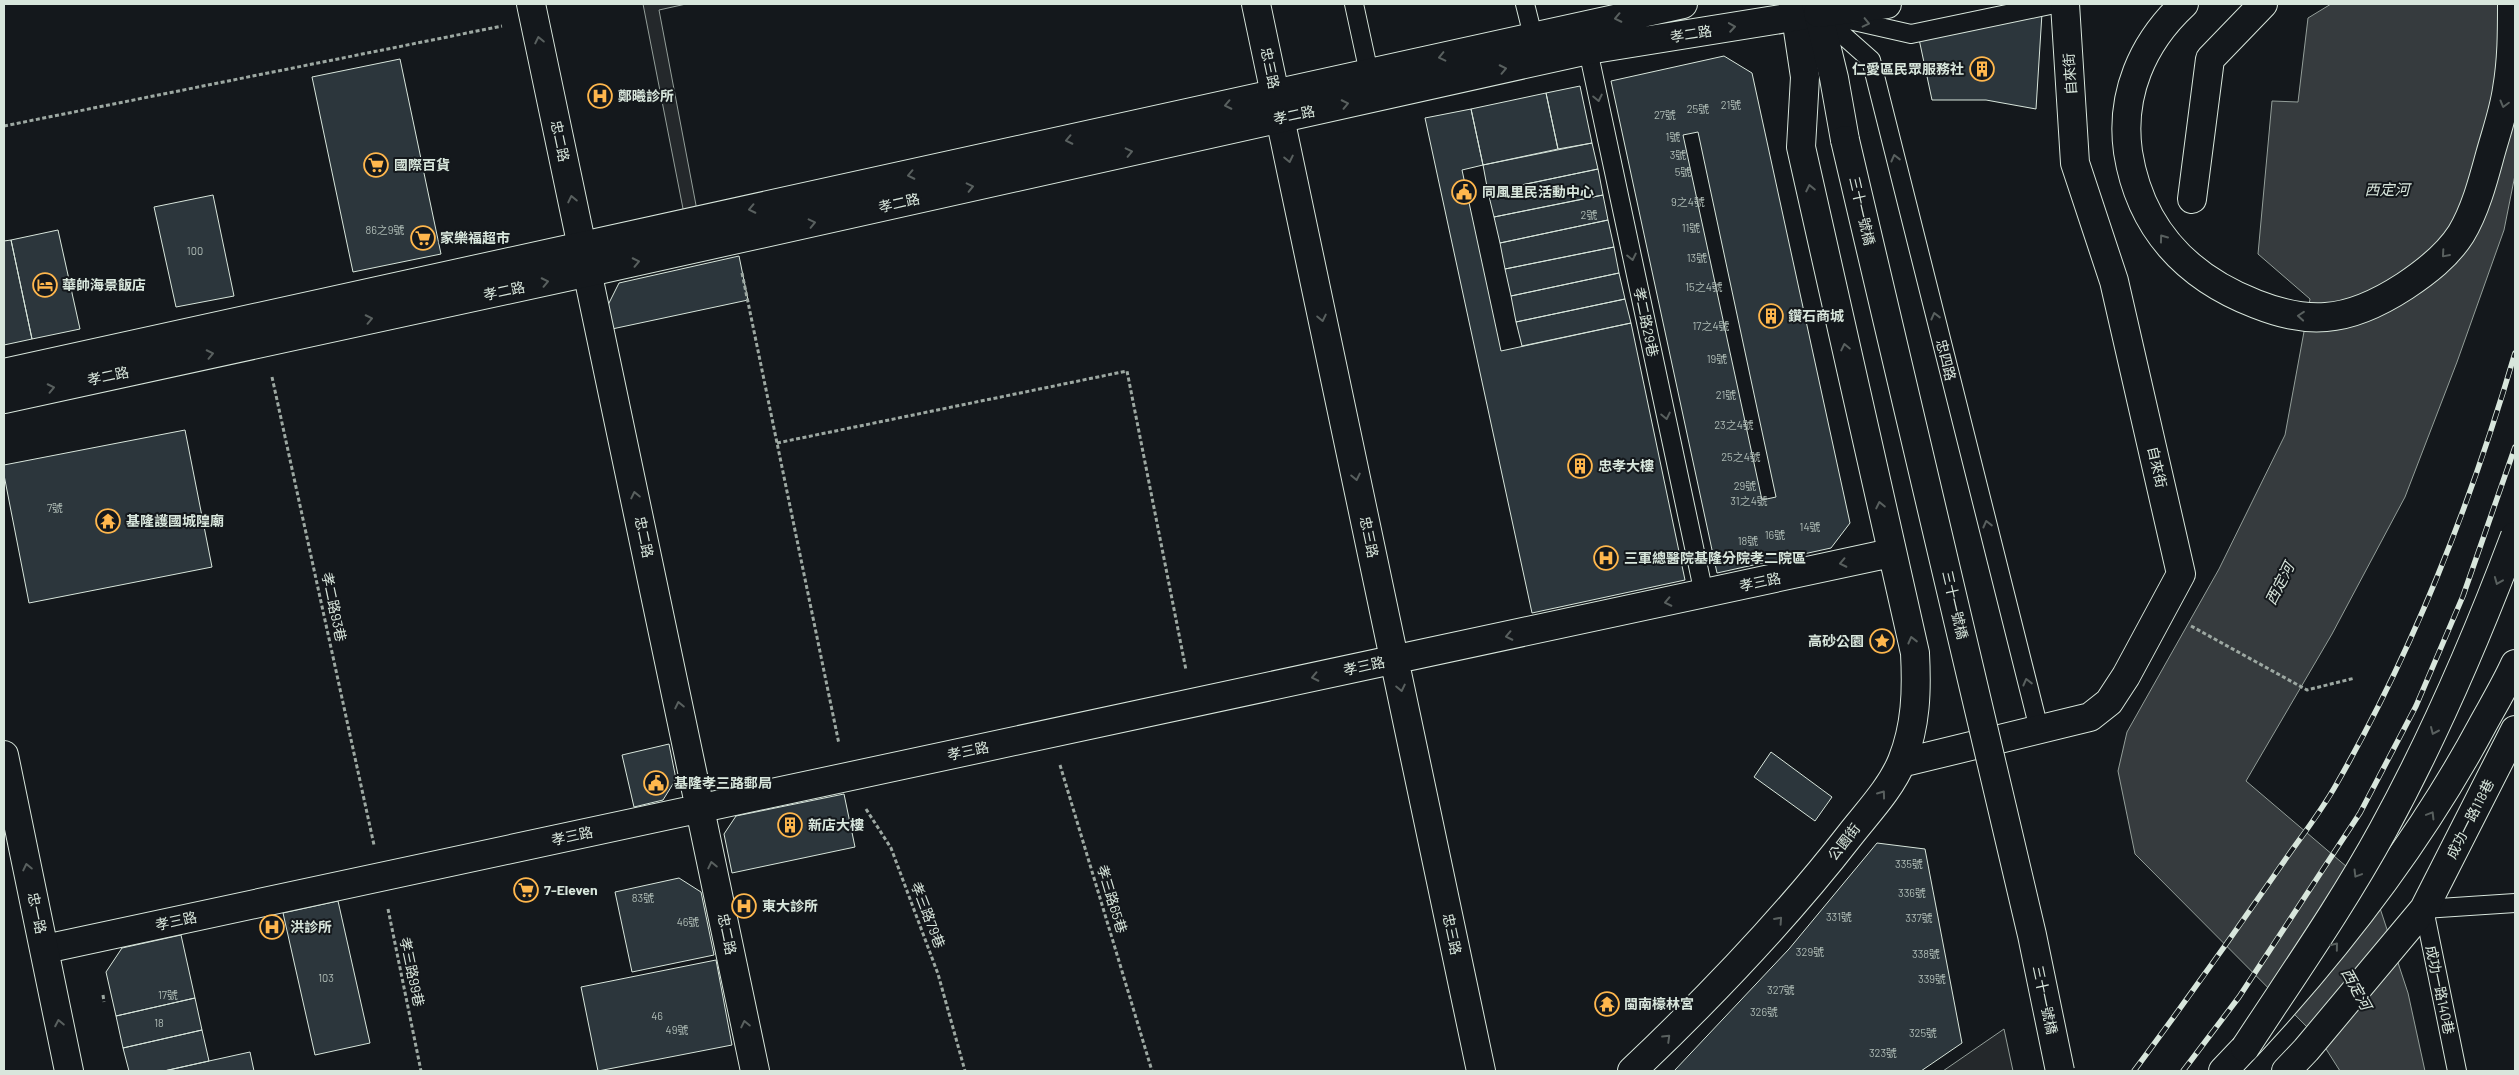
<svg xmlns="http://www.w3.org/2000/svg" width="2519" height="1075" viewBox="0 0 2519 1075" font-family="Barlow,'Noto Sans TC',sans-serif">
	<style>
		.parking { fill: #24282b; stroke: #939e99 }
		.water { fill: #363b3e; stroke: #939e99 }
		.building { fill: #2c363c; stroke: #d8e6dc; fill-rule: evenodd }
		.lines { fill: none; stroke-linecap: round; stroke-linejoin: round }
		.lane-casing { stroke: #d8e6dc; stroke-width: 20 }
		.street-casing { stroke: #d8e6dc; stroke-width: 30 }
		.secondary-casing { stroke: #d8e6dc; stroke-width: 30 }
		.primary-casing { stroke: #d8e6dc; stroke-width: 30 }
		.highway-casing { stroke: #d8e6dc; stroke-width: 30 }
		.path { stroke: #9da8a2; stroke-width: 3; stroke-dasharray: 4 2.5; stroke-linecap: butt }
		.lane { stroke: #14181c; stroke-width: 18 }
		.street { stroke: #14181c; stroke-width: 28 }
		.secondary { stroke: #14181c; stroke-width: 28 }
		.primary { stroke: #14181c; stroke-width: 28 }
		.highway { stroke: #14181c; stroke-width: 28 }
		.rail-casing { stroke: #d8e6dc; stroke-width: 5.5 }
		.rail { stroke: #14181c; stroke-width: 4; stroke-dasharray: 11; stroke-linecap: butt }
		.primary-bridge-casing { stroke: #d8e6dc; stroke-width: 30; stroke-linecap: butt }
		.highway-bridge-casing { stroke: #d8e6dc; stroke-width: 30; stroke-linecap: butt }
		.primary-bridge { stroke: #14181c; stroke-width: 28 }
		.highway-bridge { stroke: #14181c; stroke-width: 28 }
		.oneway { stroke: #59605f }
		.labels { text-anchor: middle; stroke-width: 4; stroke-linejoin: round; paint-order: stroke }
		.number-label { font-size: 11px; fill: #adbab4 }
		.street-label { font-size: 14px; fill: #d8e6dc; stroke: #14181c }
		.poi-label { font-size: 14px; font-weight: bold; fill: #d8e6dc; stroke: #14181c; text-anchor: start }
		.water-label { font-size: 15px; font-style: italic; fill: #d8e6dc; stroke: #14181c }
	</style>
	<rect width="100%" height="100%" fill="#14181c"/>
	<!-- parking -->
	<path class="parking" d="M 643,4 L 686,4 L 659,10 L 699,221 L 686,224 Z
		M 2004,1029 L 2013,1071 L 1943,1071 Z"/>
	<!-- water -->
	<path class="water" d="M 2331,4 L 2515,4 L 2515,175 L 2504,230 L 2457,362 L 2405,497 L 2332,634 L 2246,781 L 2374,890 L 2408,993 L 2425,1071 L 2340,1071 L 2321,1041 L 2135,854 L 2118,771 L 2127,732 L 2219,569 L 2285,435 L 2310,299 L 2258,254 L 2272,101 L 2298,102 L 2308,18 Z"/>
	<!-- building -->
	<path class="building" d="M 2042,13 L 2036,109 L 1986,100 L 1932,100 L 1919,39 Z
		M 1724,56 L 1752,73 L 1850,523 L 1831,548 L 1717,573 L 1611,81 ZM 1698,132 L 1776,497 L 1762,500 L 1683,135 Z
		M 400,59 L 441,254 L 353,272 L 312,77 Z
		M 1580,86 L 1592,143 L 1558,149 L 1546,93 Z
		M 1546,93 L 1558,149 L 1483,165 L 1471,109 Z
		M 1471,109 L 1483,165 L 1462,170 L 1501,351 L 1631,323 L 1685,580 L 1532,613 L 1425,118 Z
		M 1592,143 L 1598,169 L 1488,192 L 1483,165 Z
		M 1598,169 L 1603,195 L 1494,217 L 1488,192 Z
		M 213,195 L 234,296 L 176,307 L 154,207 Z
		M 1603,195 L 1608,220 L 1500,243 L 1494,217 Z
		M 1608,220 L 1614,247 L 1505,269 L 1500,243 Z
		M 58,230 L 80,329 L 32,339 L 11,240 Z
		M 11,240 L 32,339 L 4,345 L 4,241 Z
		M 1614,247 L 1619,273 L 1511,296 L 1505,269 Z
		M 739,256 L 748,300 L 612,329 L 607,307 L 619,283 Z
		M 1619,273 L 1625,299 L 1516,322 L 1511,296 Z
		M 1625,299 L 1631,323 L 1522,346 L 1516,322 Z
		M 185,430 L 212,567 L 29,603 L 4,475 L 4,465 Z
		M 669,744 L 676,779 L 663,800 L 634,807 L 622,755 Z
		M 1771,752 L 1832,797 L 1815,821 L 1754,777 Z
		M 844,794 L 855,847 L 732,873 L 724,834 L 736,816 Z
		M 1877,843 L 1925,849 L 1962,1043 L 1921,1071 L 1674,1071 L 1789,949 Z
		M 679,878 L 701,892 L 714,955 L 632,972 L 615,892 Z
		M 338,901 L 370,1043 L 315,1055 L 283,913 Z
		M 181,935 L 195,998 L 116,1016 L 106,972 L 122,948 Z
		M 716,960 L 732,1045 L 598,1071 L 581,987 Z
		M 195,998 L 202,1030 L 123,1048 L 116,1016 Z
		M 202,1030 L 209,1061 L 164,1071 L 129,1071 L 123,1048 Z
		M 250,1052 L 254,1071 L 164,1071 L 209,1061 Z"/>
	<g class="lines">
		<!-- lane casing -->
		<g class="lane-casing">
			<path id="lane" d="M 1354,4 L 1369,73
				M 1525,4 L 1533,36
				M 1818,13 L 1871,60 L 2039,729
				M 1836,17 L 1911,34 L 2055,4
				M 1588,50 L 1704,594
				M 2457,1071 L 2424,909 L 2515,903"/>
		</g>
		<!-- street casing -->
		<g class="street-casing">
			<path id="street" d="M 531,4 L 755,1071
				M 1256,4 L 1481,1071
				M 2192,199 L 2210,59 L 2263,4
				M 1901,763 L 2090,717 L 2109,702 L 2126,676 L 2181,574 L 2114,281 L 2075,163 L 2065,4
				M 45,949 L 1891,553
				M 1632,1071 C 1709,998 1784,920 1850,835 C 1868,812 1891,788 1902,761 C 1916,726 1917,691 1915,653 L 1801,147 L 1805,77 L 1796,17
				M 2286,1071 L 2306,1050 L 2424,909 L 2515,730"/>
		</g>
		<!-- secondary casing -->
		<g class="secondary-casing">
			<path id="secondary" d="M 4,373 L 1683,4
				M 4,399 L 589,272 L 1588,50 L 1818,13
				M 4,755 L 69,1071"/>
		</g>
		<!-- primary casing -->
		<g class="primary-casing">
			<path id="primary" d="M 1816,4 L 1834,78 L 1845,140"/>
		</g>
		<!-- highway casing -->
		<g class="highway-casing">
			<path id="highway" d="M 2184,4 C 2142,43 2120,95 2128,152 C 2140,228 2186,277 2256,304 C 2279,313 2301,319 2326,317 C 2355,315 2382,301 2405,286 C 2426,272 2447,256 2461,234 C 2475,211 2483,181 2490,155 C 2496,133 2504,111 2507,89 C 2512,60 2512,32 2512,4
				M 1818,13 L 1887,4
				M 2223,1071 C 2324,966 2414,853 2483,724 C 2494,704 2506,684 2515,664"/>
		</g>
		<!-- path -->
		<path class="path" d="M 4,126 L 502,26
			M 742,273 L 839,744
			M 272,377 L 374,845
			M 777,443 L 1127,371 L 1186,670
			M 2191,626 L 2307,690 L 2355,678
			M 1060,765 L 1152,1071
			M 866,809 L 891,848 L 938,974 L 965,1071
			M 388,909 L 421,1071
			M 103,995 L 104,1002"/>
		<!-- lane -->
		<use href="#lane" class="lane"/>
		<!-- street -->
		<use href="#street" class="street"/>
		<!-- secondary -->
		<use href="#secondary" class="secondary"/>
		<!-- primary -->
		<use href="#primary" class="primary"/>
		<!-- highway -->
		<use href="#highway" class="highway"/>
		<!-- rail casing -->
		<g class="rail-casing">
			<path id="rail" d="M 2134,1071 C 2183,1005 2231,938 2278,870 C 2297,842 2319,815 2336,785 C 2414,649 2471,503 2515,353
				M 2183,1071 L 2239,997 L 2360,813 L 2416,706 L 2463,596 L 2515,447"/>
		</g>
		<!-- rail -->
		<use href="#rail" class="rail"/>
		<!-- primary-bridge casing -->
		<g class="primary-bridge-casing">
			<path id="primary-bridge" d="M 1845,140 L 2032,935 L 2060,1071"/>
		</g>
		<!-- highway-bridge casing -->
		<g class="highway-bridge-casing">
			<path id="highway-bridge" d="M 2245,1048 C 2292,976 2342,905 2383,830 C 2435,735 2477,637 2515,536"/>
		</g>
		<!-- primary-bridge -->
		<use href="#primary-bridge" class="primary-bridge"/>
		<!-- highway-bridge -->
		<use href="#highway-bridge" class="highway-bridge"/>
	</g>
	<!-- one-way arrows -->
	<defs><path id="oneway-chevron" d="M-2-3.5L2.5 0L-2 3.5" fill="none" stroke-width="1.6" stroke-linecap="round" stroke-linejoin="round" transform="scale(1.25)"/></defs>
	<g class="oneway">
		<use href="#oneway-chevron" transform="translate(1618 18) rotate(168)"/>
		<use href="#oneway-chevron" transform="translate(1866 23) rotate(13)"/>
		<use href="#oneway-chevron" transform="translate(1732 27) rotate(-9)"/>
		<use href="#oneway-chevron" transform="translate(539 40) rotate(-102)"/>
		<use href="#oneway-chevron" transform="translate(1442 57) rotate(167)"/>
		<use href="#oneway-chevron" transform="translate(1503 69) rotate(-12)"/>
		<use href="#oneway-chevron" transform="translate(1598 98) rotate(78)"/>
		<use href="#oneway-chevron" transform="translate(1345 104) rotate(-12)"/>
		<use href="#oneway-chevron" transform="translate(2504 104) rotate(105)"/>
		<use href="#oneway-chevron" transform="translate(1228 105) rotate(168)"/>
		<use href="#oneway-chevron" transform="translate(1069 140) rotate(168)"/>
		<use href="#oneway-chevron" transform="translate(1129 152) rotate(-13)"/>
		<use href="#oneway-chevron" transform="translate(1895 158) rotate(-104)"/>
		<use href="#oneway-chevron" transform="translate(1289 159) rotate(78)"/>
		<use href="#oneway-chevron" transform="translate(911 175) rotate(168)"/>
		<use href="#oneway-chevron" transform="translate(970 187) rotate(-13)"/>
		<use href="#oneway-chevron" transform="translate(1810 188) rotate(-102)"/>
		<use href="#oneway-chevron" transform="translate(572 199) rotate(-102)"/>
		<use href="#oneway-chevron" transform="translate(752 209) rotate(168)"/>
		<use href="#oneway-chevron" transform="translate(812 223) rotate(-13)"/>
		<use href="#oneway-chevron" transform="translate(2163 238) rotate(-126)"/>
		<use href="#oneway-chevron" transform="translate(2445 254) rotate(131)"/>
		<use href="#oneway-chevron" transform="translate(1632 257) rotate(78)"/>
		<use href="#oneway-chevron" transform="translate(636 262) rotate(-12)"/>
		<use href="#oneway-chevron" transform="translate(545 282) rotate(-12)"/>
		<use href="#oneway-chevron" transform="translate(1935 316) rotate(-104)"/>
		<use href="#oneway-chevron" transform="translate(2301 316) rotate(-175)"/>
		<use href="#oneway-chevron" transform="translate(1322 318) rotate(78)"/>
		<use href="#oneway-chevron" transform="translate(369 319) rotate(-12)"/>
		<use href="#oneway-chevron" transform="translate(1845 347) rotate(-102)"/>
		<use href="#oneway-chevron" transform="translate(210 354) rotate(-12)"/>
		<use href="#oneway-chevron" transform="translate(51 388) rotate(-12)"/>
		<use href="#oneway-chevron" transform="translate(1666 416) rotate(78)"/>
		<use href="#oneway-chevron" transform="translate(1356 477) rotate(78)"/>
		<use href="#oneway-chevron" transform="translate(635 495) rotate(-102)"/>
		<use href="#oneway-chevron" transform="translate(1880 505) rotate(-102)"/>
		<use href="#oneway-chevron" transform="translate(1987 524) rotate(-104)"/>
		<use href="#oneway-chevron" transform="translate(1843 563) rotate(168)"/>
		<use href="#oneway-chevron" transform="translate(2498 581) rotate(112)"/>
		<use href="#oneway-chevron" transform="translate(1668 602) rotate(168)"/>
		<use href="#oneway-chevron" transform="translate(1509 636) rotate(168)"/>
		<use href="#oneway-chevron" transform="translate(1912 640) rotate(-104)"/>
		<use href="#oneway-chevron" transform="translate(1315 677) rotate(168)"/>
		<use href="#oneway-chevron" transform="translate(2027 682) rotate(-104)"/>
		<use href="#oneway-chevron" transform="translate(1401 688) rotate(78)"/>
		<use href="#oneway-chevron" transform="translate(679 705) rotate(-102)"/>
		<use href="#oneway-chevron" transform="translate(2434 731) rotate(114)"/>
		<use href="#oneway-chevron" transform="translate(1882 794) rotate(-54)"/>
		<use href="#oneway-chevron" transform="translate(2431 815) rotate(-59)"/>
		<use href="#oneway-chevron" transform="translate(712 865) rotate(-102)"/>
		<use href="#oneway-chevron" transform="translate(27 867) rotate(-102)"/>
		<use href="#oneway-chevron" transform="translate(2357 874) rotate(121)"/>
		<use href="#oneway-chevron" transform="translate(1779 920) rotate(-48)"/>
		<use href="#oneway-chevron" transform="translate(2335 946) rotate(-51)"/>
		<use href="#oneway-chevron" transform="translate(59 1023) rotate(-101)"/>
		<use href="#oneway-chevron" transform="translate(745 1024) rotate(-102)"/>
		<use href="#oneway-chevron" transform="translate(1667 1038) rotate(-44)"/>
	</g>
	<!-- icons -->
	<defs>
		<g id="building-ring" transform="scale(1.25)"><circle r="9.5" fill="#14181c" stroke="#ffb74d" stroke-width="1.5"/><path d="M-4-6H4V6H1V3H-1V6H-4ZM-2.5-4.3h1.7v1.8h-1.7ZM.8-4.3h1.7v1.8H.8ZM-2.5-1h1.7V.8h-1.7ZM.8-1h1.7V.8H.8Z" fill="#ffb74d"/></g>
		<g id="hospital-ring" transform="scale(1.25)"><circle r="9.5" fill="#14181c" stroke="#ffb74d" stroke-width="1.5"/><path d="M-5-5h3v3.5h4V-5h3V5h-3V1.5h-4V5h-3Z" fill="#ffb74d"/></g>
		<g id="supermarket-ring" transform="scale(1.25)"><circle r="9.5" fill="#14181c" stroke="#ffb74d" stroke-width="1.5"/><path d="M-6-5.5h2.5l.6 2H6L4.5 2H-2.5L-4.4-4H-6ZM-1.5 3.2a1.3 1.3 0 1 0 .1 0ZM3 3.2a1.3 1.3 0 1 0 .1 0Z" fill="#ffb74d"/></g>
		<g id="civic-ring" transform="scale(1.25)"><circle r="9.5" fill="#14181c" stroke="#ffb74d" stroke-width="1.5"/><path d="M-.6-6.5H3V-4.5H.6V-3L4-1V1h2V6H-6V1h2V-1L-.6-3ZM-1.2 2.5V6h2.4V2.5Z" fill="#ffb74d"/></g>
		<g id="hotel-ring" transform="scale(1.25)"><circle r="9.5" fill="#14181c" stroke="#ffb74d" stroke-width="1.5"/><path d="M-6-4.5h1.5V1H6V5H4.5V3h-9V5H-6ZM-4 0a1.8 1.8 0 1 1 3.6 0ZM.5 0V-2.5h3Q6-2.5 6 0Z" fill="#ffb74d"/></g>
		<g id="temple-ring" transform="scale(1.25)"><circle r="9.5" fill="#14181c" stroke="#ffb74d" stroke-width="1.5"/><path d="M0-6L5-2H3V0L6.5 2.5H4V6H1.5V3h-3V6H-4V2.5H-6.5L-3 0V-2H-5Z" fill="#ffb74d"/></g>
		<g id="sight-ring" transform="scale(1.25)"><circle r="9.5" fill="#14181c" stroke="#ffb74d" stroke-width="1.5"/><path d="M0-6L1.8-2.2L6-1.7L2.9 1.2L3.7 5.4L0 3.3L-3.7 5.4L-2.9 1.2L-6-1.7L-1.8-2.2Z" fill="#ffb74d"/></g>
	</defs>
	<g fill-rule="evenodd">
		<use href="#building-ring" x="1982" y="69"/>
		<use href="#hospital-ring" x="600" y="96"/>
		<use href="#supermarket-ring" x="376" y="165"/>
		<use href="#civic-ring" x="1464" y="192"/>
		<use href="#supermarket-ring" x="423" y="238"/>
		<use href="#hotel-ring" x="45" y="285"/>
		<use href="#building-ring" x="1771" y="316"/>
		<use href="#building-ring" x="1580" y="466"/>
		<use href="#temple-ring" x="108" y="521"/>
		<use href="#hospital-ring" x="1606" y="558"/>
		<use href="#sight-ring" x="1882" y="641"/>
		<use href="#civic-ring" x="656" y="783"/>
		<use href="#building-ring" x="790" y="825"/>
		<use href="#supermarket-ring" x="526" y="890"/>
		<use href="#hospital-ring" x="744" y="906"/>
		<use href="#hospital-ring" x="272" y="927"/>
		<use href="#temple-ring" x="1607" y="1004"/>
	</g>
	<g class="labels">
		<!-- number labels -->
		<g class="number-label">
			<text x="1731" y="109">21號</text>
			<text x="1698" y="113">25號</text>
			<text x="1665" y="119">27號</text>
			<text x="1673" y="141">1號</text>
			<text x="1678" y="159">3號</text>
			<text x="1683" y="176">5號</text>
			<text x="1688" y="206">9之4號</text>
			<text x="1589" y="219">2號</text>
			<text x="1691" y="232">11號</text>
			<text x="385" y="234">86之9號</text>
			<text x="195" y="255">100</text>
			<text x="1697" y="262">13號</text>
			<text x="1704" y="291">15之4號</text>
			<text x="1711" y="330">17之4號</text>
			<text x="1717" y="363">19號</text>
			<text x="1726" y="399">21號</text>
			<text x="1734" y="429">23之4號</text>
			<text x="1741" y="461">25之4號</text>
			<text x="1745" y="490">29號</text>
			<text x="1749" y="505">31之4號</text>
			<text x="55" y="512">7號</text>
			<text x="1810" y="531">14號</text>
			<text x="1775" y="539">16號</text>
			<text x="1748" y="545">18號</text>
			<text x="1909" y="868">335號</text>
			<text x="1912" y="897">336號</text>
			<text x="643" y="902">83號</text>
			<text x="1839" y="921">331號</text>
			<text x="1919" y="922">337號</text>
			<text x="688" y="926">46號</text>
			<text x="1810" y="956">329號</text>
			<text x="1926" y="958">338號</text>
			<text x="326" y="982">103</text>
			<text x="1932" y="983">339號</text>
			<text x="1781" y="994">327號</text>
			<text x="168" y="999">17號</text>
			<text x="1764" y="1016">326號</text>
			<text x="657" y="1020">46</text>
			<text x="159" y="1027">18</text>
			<text x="677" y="1034">49號</text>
			<text x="1923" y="1037">325號</text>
			<text x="1883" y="1057">323號</text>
		</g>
		<!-- street labels -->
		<g class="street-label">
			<text transform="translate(1691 34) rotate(-9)" y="5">孝二路</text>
			<text transform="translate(1270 68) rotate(78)" y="5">忠三路</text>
			<text transform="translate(2070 74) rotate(-94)" y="5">自來街</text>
			<text transform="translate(1294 115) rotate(-12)" y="5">孝二路</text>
			<text transform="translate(560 141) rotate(78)" y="5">忠二路</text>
			<text transform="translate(899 203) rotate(-13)" y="5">孝二路</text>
			<text transform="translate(1862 211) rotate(77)" y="5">三十一號橋</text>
			<text transform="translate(504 291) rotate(-12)" y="5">孝二路</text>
			<text transform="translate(1646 322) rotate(78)" y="5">孝二路29巷</text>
			<text transform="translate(1946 360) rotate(76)" y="5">忠四路</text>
			<text transform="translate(108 376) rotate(-12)" y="5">孝二路</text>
			<text transform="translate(2157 467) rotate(77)" y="5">自來街</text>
			<text transform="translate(644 537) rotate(78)" y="5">忠二路</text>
			<text transform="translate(1369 537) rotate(78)" y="5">忠三路</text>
			<text transform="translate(1760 582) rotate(-12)" y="5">孝三路</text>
			<text transform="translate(1955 605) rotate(77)" y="5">三十一號橋</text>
			<text transform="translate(334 607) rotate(78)" y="5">孝二路93巷</text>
			<text transform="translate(1364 666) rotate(-12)" y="5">孝三路</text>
			<text transform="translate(968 751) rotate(-12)" y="5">孝三路</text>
			<text transform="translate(2470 819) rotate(-63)" y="5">成功一路118巷</text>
			<text transform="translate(572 836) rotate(-12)" y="5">孝三路</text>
			<text transform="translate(1844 842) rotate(-52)" y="5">公園街</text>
			<text transform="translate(1112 899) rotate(73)" y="5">孝三路65巷</text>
			<text transform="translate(37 913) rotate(78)" y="5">忠一路</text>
			<text transform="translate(928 915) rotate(69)" y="5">孝三路79巷</text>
			<text transform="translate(176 921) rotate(-12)" y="5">孝三路</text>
			<text transform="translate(727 934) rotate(78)" y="5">忠二路</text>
			<text transform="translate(1452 934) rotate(78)" y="5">忠三路</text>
			<text transform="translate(412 972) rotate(78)" y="5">孝三路99巷</text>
			<text transform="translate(2440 990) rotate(78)" y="5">成功一路140巷</text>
			<text transform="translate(2045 1000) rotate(78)" y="5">三十一號橋</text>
		</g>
		<!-- poi labels -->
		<g class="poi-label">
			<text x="1964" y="74" text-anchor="end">仁愛區民眾服務社</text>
			<text x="618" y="101">鄭曦診所</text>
			<text x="394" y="170">國際百貨</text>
			<text x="1482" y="197">同風里民活動中心</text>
			<text x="440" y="243">家樂福超市</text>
			<text x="62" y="290">華帥海景飯店</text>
			<text x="1788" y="321">鑽石商城</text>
			<text x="1598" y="471">忠孝大樓</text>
			<text x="126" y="526">基隆護國城隍廟</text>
			<text x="1624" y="563">三軍總醫院基隆分院孝二院區</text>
			<text x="1864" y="646" text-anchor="end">高砂公園</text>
			<text x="674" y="788">基隆孝三路郵局</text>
			<text x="808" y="830">新店大樓</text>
			<text x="544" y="895">7-Eleven</text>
			<text x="762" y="911">東大診所</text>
			<text x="290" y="932">洪診所</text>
			<text x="1624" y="1009">閩南檺林宮</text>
		</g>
		<!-- water labels -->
		<g class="water-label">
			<text x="2387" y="195">西定河</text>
			<text transform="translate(2280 584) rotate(-63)" y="5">西定河</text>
			<text transform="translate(2356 989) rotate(61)" y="5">西定河</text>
		</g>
	</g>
	<!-- border -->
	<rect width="2519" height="1075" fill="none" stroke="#d8e6dc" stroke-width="10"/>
</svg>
